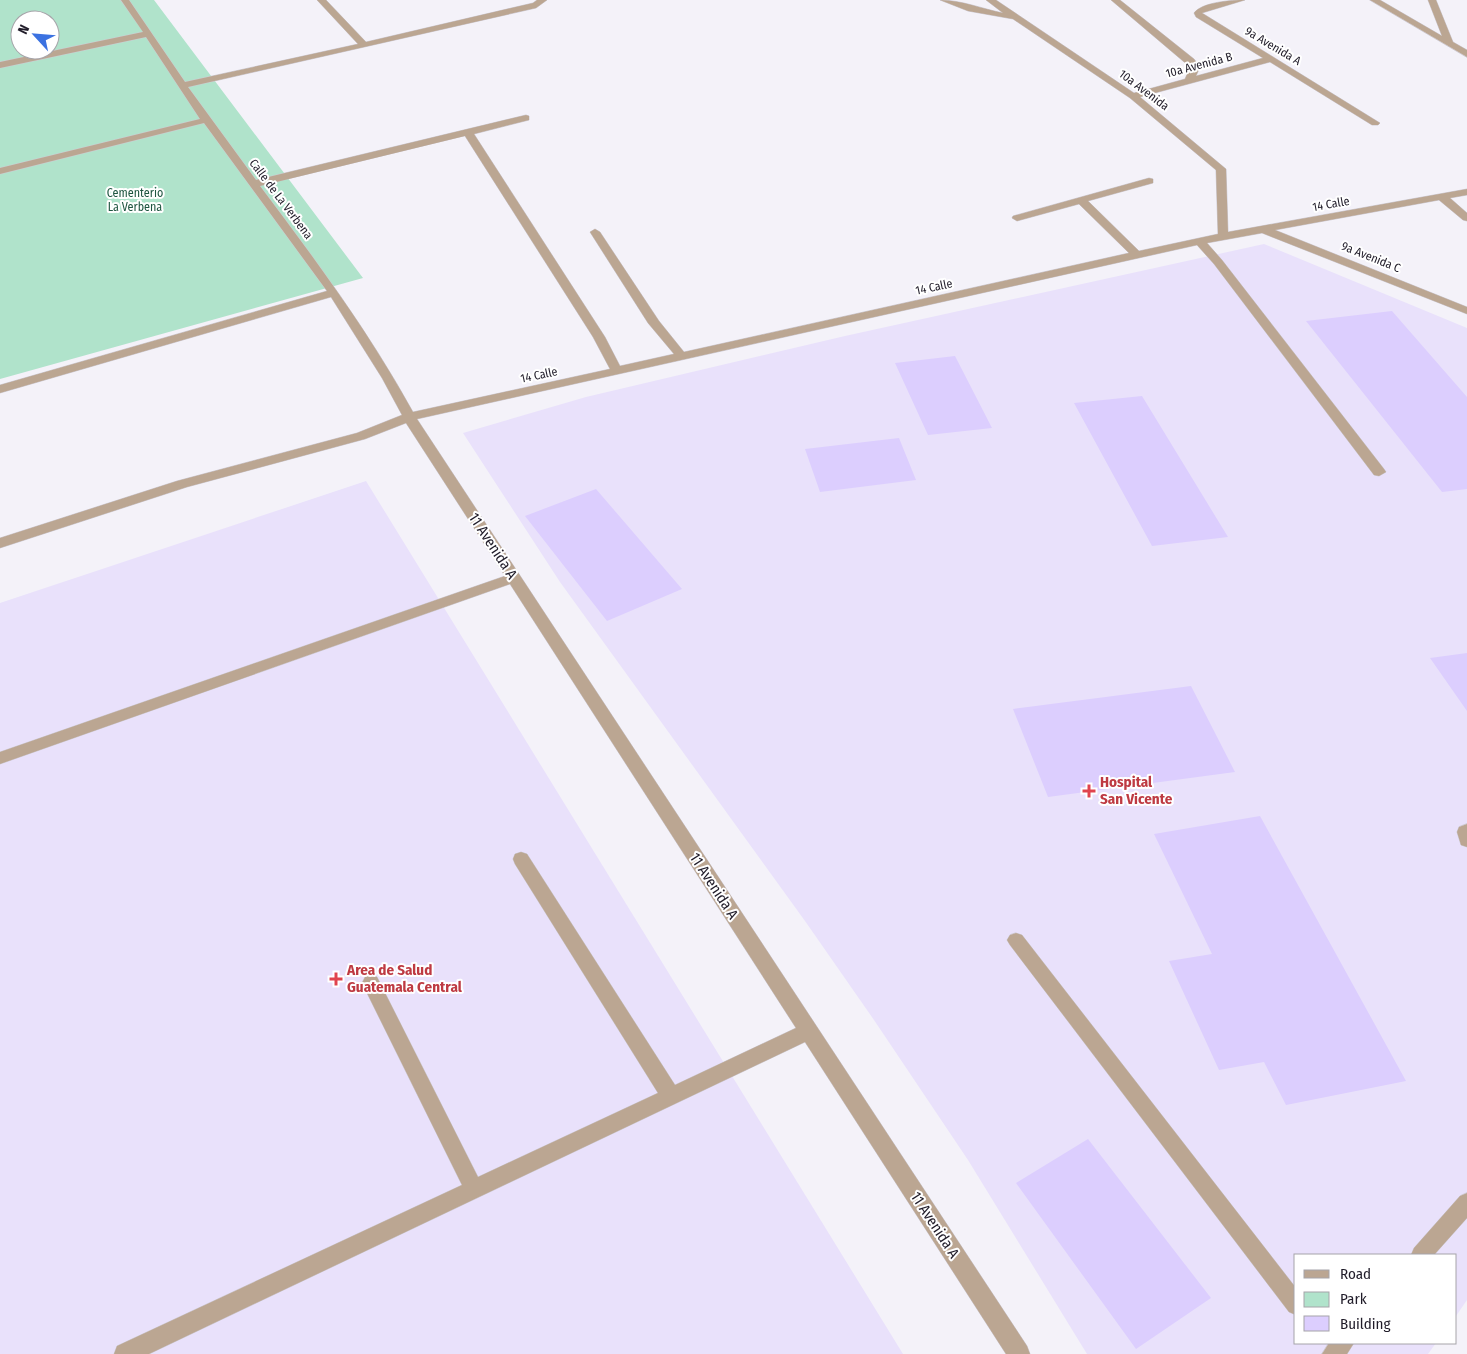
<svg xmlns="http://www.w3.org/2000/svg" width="1467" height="1354" viewBox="0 0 1467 1354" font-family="'Fira Sans Condensed',sans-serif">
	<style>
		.built { fill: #e9e1fb }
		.green { fill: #b0e3cb; fill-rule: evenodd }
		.building { fill: #dccefe }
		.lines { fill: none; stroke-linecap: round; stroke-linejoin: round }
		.minor-casing { stroke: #cecbd4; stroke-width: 1 }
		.minor { fill: #bba692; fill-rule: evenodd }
		.health-dot { fill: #e0444e; stroke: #fff; stroke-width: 2 }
		.labels { text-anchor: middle; stroke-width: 4; stroke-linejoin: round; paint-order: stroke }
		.far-street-label { font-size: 12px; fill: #201c29; stroke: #fff }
		.far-park-label { font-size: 12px; fill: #1f5540; stroke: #fff }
		.street-label { font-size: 15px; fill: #201c29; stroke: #fff }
		.health-label { font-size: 15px; font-weight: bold; fill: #be3a42; stroke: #fff; text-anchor: start }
	</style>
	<rect width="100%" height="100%" fill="#f4f2f9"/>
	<!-- built -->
	<path class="built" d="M 1264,244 L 1467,328 L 1467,1300 L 1456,1316 L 1456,1255 L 1296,1255 L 1296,1343 L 1436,1343 L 1428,1354 L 1087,1354 L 968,1160 L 874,1020 L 805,921 L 560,582 L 463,433 L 586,397 L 845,336 Z
		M 366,481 L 903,1354 L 0,1354 L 0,603 Z"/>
	<!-- green -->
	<path class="green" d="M 0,0 L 154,0 L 363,278 L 0,379 ZM 20,20 L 50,20 L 50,50 L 20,50 Z"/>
	<!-- building -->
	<path class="building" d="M 1392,311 L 1467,397 L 1467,489 L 1442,492 L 1306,321 Z
		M 955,356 L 992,428 L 928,435 L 895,363 Z
		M 1142,396 L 1228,537 L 1152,546 L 1074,403 Z
		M 899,438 L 916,480 L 820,492 L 805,449 Z
		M 596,489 L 682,589 L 607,621 L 525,516 Z
		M 1467,653 L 1467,711 L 1430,658 Z
		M 1191,686 L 1235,772 L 1048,797 L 1013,709 Z
		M 1260,816 L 1406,1081 L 1286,1105 L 1264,1062 L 1219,1070 L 1169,961 L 1212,954 L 1154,834 Z
		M 1088,1139 L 1211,1298 L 1136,1349 L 1016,1183 Z"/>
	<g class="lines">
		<!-- minor casing -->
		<g class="minor-casing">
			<path id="minor" d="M 121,0 L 129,0 L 185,82 L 358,44 L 317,0 L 326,0 L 366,42 L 533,3 L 537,0 L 547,0 L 536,8 L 188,87 L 256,180 L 526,115 L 529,116 L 529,120 L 474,134 L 605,337 L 620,366 L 674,354 L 648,323 L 590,232 L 595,229 L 600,232 L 659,321 L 684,352 L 1129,253 L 1079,204 L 1017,221 L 1012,218 L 1013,216 L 1149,178 L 1153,179 L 1153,183 L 1088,201 L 1139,251 L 1218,234 L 1216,170 L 1130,98 L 1013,19 L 968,11 L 940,0 C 961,0 983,9 1003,13 L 986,0 L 996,0 L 1134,93 L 1185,79 L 1190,67 L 1111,0 L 1120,0 L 1194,59 L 1200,67 L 1196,76 L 1263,58 L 1196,17 L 1194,13 C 1202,2 1232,0 1245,0 L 1202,13 L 1380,123 L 1378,125 L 1372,125 L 1270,62 L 1140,97 L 1226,169 L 1228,232 L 1467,189 L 1467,195 L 1450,198 L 1467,213 L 1467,221 L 1463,220 L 1439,200 L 1275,230 L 1467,307 L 1467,314 L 1262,233 L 1207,243 L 1222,260 L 1384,469 L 1386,472 L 1379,476 L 1374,475 L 1214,264 L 1197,245 L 417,419 L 1027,1346 L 1030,1354 L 1006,1354 L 805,1042 L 149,1354 L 114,1354 L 117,1346 L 462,1185 L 362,983 L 365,977 L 371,975 L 377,977 L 478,1177 L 658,1093 L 515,864 L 513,859 L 515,854 L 521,852 L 527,854 L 675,1085 L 796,1028 L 510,584 L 0,764 L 0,752 L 505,576 L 406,423 L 365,439 L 187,487 L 0,548 L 0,538 L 177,481 L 357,433 L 402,415 L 382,378 L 331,297 L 0,393 L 0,385 L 327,291 L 204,123 L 0,174 L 0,168 L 200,119 L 146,37 L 0,68 L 0,62 L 143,32 ZM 465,136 L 593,337 L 610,369 L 413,412 C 369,332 315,259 260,186 Z
				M 1370,0 L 1380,0 L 1442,36 L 1428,0 L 1436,0 L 1453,42 L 1467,50 L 1467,57 Z
				M 1467,824 L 1467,847 L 1461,845 L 1457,832 L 1459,827 Z
				M 1016,933 L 1022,935 L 1296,1288 L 1296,1315 L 1289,1312 L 1010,945 L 1007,940 L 1010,935 Z
				M 1467,1193 L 1467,1218 L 1434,1255 L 1411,1255 L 1414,1248 L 1460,1196 Z
				M 1329,1343 L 1354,1343 L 1347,1354 L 1322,1354 Z"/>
		</g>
		<!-- minor -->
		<use href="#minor" class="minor"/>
	</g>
	<!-- markers -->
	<g class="health-dot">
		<path d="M1086.5 783.5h5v5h5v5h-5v5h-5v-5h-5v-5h5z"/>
		<path d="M333.5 971.5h5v5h5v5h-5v5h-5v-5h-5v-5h5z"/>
	</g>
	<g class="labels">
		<!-- far-street labels -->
		<g class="far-street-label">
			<text transform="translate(1273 46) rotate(31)" y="4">9a Avenida A</text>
			<text transform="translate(1199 65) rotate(-15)" y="4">10a Avenida B</text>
			<text transform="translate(1144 90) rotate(37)" y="4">10a Avenida</text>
			<text transform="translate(281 199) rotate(53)" y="4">Calle de La Verbena</text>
			<text transform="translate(1331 204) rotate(-10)" y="4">14 Calle</text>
			<text transform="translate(1371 257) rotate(22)" y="4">9a Avenida C</text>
			<text transform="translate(934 287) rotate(-12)" y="4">14 Calle</text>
			<text transform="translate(539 375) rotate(-12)" y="4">14 Calle</text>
		</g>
		<!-- far-park labels -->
		<g class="far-park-label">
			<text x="135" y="197">Cementerio<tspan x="135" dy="14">La Verbena</tspan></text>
		</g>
		<!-- street labels -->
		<g class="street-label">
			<text transform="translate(493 546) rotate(57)" y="5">11 Avenida A</text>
			<text transform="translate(714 886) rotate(57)" y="5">11 Avenida A</text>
			<text transform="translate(935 1225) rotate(57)" y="5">11 Avenida A</text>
		</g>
		<!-- health labels -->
		<g class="health-label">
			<text x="1100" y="787">Hospital<tspan x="1100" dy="17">San Vicente</tspan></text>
			<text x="347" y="975">Area de Salud<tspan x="347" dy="17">Guatemala Central</tspan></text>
		</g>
	</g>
	<!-- legend -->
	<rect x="1294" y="1254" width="162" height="90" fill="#ffffff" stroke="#a6a4a9"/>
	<rect x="1304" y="1270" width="25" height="8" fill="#bba692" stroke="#a6a4a9"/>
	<text x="1340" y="1279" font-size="15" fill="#201c29">Road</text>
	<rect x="1304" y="1292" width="25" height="15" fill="#b0e3cb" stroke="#a6a4a9"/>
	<text x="1340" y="1304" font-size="15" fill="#201c29">Park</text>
	<rect x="1304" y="1316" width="25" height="15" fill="#dccefe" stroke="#a6a4a9"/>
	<text x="1340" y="1329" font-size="15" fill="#201c29">Building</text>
	<!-- north arrow -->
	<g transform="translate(35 35) rotate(296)"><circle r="24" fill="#ffffff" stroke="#a6a4a9"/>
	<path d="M0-4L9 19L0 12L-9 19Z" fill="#3b72e1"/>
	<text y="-8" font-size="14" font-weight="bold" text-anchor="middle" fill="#201c29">N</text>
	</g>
</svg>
